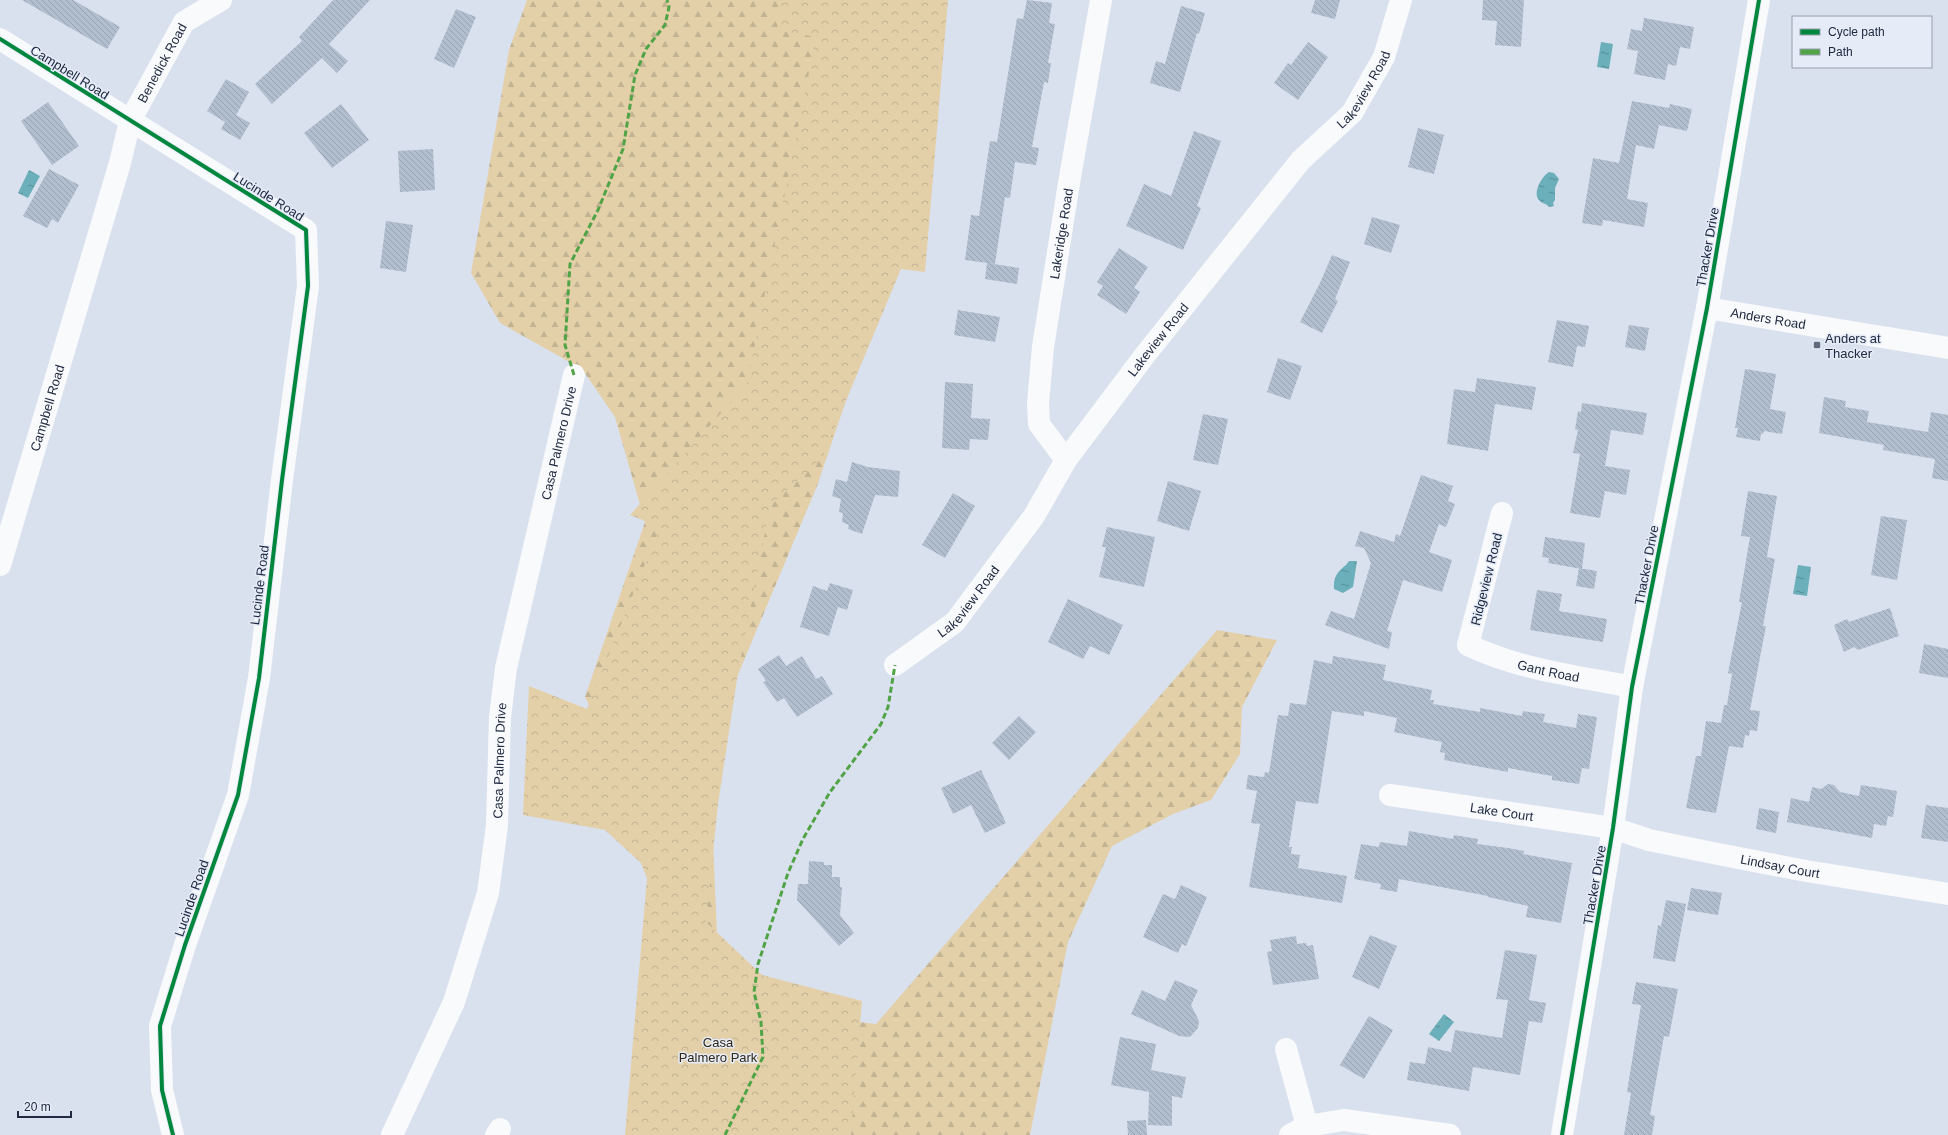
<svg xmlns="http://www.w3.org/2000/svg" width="1948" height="1135" viewBox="0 0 1948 1135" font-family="Helvetica,sans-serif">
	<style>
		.forest { fill: url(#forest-firs) }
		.park { fill: url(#park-crowns) }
		.water { fill: url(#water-ripples) }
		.building { fill: url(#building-back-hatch) }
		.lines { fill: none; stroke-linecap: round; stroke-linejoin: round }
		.minor { stroke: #f9fafc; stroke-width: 22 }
		.quiet { stroke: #50a446; stroke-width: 3; stroke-dasharray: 6 3; stroke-linecap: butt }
		.cycleway-casing { stroke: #e5ebf7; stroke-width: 6 }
		.cycleway { stroke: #00873e; stroke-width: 4 }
		.poi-dot { fill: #616b7e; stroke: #e5ebf7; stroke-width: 1.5 }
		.labels { text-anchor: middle; stroke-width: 3; stroke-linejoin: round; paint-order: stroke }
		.street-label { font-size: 13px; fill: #202b42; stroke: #e5ebf7 }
		.poi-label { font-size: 13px; fill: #202b42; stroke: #e5ebf7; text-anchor: start }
		.park-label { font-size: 13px; fill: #322814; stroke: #e5ebf7 }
	</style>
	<defs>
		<pattern id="forest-firs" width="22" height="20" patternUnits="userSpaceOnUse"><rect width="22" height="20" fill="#e3d0a9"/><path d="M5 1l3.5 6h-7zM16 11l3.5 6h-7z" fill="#c2b393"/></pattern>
		<pattern id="park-crowns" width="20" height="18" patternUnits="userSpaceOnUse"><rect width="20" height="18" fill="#e3d0a9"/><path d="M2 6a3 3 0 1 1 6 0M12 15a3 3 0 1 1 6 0" fill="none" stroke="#c2b393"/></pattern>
		<pattern id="water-ripples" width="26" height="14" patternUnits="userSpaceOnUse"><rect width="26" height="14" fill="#6aafba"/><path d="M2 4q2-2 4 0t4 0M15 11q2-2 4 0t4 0" fill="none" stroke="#578f99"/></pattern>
		<pattern id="building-back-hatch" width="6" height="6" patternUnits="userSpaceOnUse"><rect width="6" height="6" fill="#b1becd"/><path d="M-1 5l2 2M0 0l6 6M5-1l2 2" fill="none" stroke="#98a3b1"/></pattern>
	</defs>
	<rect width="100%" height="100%" fill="#dae1ee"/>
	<!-- forest -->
	<path class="forest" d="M 527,0 L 901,0 L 871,327 L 817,486 L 709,744 L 720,1006 L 876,1024 L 1217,630 L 1277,640 L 1242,707 L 1240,754 L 1211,800 L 1173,814 L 1112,846 L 1068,942 L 1030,1135 L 706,1135 L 678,875 L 585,697 L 645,522 L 615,417 L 582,369 L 500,323 L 471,273 L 509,50 Z"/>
	<!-- park -->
	<path class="park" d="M 786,0 L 948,0 L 925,272 L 901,269 L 822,458 L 770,506 L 738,673 L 718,804 L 706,922 L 762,975 L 862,1001 L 851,1135 L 625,1135 L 647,878 L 641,863 L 605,830 L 523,815 L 529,686 L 587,709 L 660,527 L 630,515 L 747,384 L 816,37 L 777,30 L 781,4 Z"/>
	<!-- water -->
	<path class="water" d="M 1601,42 L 1613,44 L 1609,69 L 1597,67 Z
		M 29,170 L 40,176 L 28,198 L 18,193 Z
		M 1549,172 L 1554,173 L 1559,179 L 1555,188 L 1555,200 L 1553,203 L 1554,206 L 1549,207 C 1546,203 1542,204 1539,200 C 1532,193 1542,176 1549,172 Z
		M 1349,561 L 1357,561 L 1353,587 L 1343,593 L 1334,589 C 1333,577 1338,571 1346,565 Z
		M 1798,565 L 1811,567 L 1807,596 L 1793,594 Z
		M 1444,1014 L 1454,1022 L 1439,1041 L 1429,1034 Z"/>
	<!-- building -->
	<path class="building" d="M 22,0 L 73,0 L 120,27 L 107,49 Z
		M 333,0 L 370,0 L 329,44 L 348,61 L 337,73 L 322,58 L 272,104 L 255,84 L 302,41 L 299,37 Z
		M 1027,0 L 1052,3 L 1049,23 L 1055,24 L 1048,63 L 1051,63 L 1048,83 L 1044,82 L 1032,147 L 1039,148 L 1036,165 L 1015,162 L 1010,198 L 1005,197 L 995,264 L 965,260 L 971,215 L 979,216 L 990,141 L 997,142 L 1017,18 L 1023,19 Z
		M 1315,0 L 1340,0 L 1335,19 L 1311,13 Z
		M 1483,0 L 1524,0 L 1521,47 L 1495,45 L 1497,21 L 1482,20 Z
		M 1181,6 L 1205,13 L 1199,34 L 1197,33 L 1180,92 L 1150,83 L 1156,61 L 1165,64 Z
		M 456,9 L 476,17 L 454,68 L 434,59 Z
		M 1644,18 L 1694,27 L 1690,49 L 1680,47 L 1676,66 L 1668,64 L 1665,80 L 1634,74 L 1638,51 L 1627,49 L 1631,29 L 1642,31 Z
		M 1308,42 L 1328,57 L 1298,100 L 1274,83 L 1288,63 L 1291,65 Z
		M 226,79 L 249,92 L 236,115 L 250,123 L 240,140 L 221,129 L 225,122 L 207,111 Z
		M 1632,101 L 1669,108 L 1670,104 L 1692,109 L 1687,131 L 1659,125 L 1654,149 L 1636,145 L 1627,199 L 1648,203 L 1644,227 L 1603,220 L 1602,226 L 1582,223 L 1593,158 L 1619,163 Z
		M 48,102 L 79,146 L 52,165 L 21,121 Z
		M 341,104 L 369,140 L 332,168 L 304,133 Z
		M 1418,128 L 1444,135 L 1434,174 L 1408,167 Z
		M 1194,131 L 1221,141 L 1197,206 L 1201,208 L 1183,250 L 1126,226 L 1144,184 L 1171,196 Z
		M 433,149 L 435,190 L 400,192 L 398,151 Z
		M 49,169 L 79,185 L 58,223 L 52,219 L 47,228 L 23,216 Z
		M 1372,217 L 1400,225 L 1391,253 L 1364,244 Z
		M 386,221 L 413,225 L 406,272 L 380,268 Z
		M 1119,248 L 1148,267 L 1134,288 L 1140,292 L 1126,314 L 1097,295 L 1103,286 L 1097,282 Z
		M 1332,255 L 1350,262 L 1335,299 L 1338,301 L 1322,333 L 1300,322 L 1320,283 Z
		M 987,263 L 1019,268 L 1017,284 L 985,279 Z
		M 958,310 L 1000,317 L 995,342 L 954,335 Z
		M 1557,320 L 1589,326 L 1585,347 L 1577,346 L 1573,367 L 1548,362 Z
		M 1629,325 L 1649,328 L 1645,351 L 1625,347 Z
		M 1278,358 L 1302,366 L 1290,400 L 1267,392 Z
		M 1745,369 L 1776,374 L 1770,409 L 1786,412 L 1782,434 L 1764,431 L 1763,434 L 1761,433 L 1760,441 L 1736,437 L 1738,428 L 1735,428 Z
		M 1477,378 L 1536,387 L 1532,410 L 1495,404 L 1488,451 L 1447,444 L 1454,389 L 1475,392 Z
		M 945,382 L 973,384 L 971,418 L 990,419 L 988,440 L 970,439 L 969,450 L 942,448 Z
		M 1824,397 L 1846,401 L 1845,407 L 1869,411 L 1867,422 L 1928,432 L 1931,412 L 1948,415 L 1948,481 L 1932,478 L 1935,459 L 1883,450 L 1884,445 L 1819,433 Z
		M 1582,403 L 1647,413 L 1643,435 L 1611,430 L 1605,466 L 1630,470 L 1626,495 L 1605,491 L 1600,518 L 1570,513 L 1580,454 L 1573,453 L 1578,430 L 1575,429 L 1578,411 L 1581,412 Z
		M 1203,414 L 1228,419 L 1218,465 L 1193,460 Z
		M 852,462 L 868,467 L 900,471 L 898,497 L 875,495 L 862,534 L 848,529 L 849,525 L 842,522 L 843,513 L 839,512 L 841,499 L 832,496 L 836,479 L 847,482 Z
		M 1421,475 L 1453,486 L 1448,501 L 1455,504 L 1446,527 L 1439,524 L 1429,552 L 1452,560 L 1442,592 L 1403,580 L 1387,631 L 1392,632 L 1389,649 L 1325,625 L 1331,611 L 1354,619 L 1371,563 L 1364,548 L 1355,546 L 1360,531 L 1394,542 L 1396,534 L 1400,536 Z
		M 1168,481 L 1201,491 L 1189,531 L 1157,521 Z
		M 1748,491 L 1777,496 L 1767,557 L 1775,559 L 1763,626 L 1766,626 L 1750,710 L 1760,711 L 1757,731 L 1750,730 L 1749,736 L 1745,735 L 1743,748 L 1729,746 L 1716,813 L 1686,808 L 1696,756 L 1701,756 L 1706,721 L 1721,723 L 1724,705 L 1727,705 L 1732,674 L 1728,673 L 1742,602 L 1739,602 L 1750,537 L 1741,536 Z
		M 953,493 L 975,506 L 945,558 L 922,545 Z
		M 1881,516 L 1907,520 L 1897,580 L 1871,575 Z
		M 1107,527 L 1155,537 L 1144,587 L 1099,577 L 1106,547 L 1102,547 Z
		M 1545,537 L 1585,543 L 1582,569 L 1548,563 L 1549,558 L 1542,557 Z
		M 1579,568 L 1597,571 L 1594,589 L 1576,586 Z
		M 830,583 L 853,590 L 847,610 L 838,607 L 829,636 L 800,627 L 813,586 L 827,591 Z
		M 1537,590 L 1562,594 L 1559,611 L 1607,619 L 1603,642 L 1530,630 Z
		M 1068,599 L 1123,625 L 1109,655 L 1090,646 L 1083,659 L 1048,642 Z
		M 1890,608 L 1899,636 L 1858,650 L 1854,647 L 1844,652 L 1834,625 L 1847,619 L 1849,622 Z
		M 1924,644 L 1948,649 L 1948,678 L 1919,673 Z
		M 779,655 L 786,666 L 802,656 L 816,679 L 822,676 L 833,694 L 797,717 L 784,698 L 777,702 L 763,682 L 766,681 L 758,669 Z
		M 1333,656 L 1386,665 L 1383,680 L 1432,690 L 1430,700 L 1434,700 L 1433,704 L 1480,712 L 1480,708 L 1522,716 L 1523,711 L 1545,714 L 1543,722 L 1576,728 L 1578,714 L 1597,717 L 1589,769 L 1582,768 L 1579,784 L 1552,780 L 1552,776 L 1508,768 L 1508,772 L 1444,760 L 1445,753 L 1440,752 L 1442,742 L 1394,732 L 1397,718 L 1364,711 L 1364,716 L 1332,711 L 1318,804 L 1296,801 L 1289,847 L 1292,847 L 1291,854 L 1300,855 L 1298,868 L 1347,876 L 1342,903 L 1249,887 L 1260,824 L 1251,823 L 1257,791 L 1246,789 L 1248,775 L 1264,777 L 1265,772 L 1269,773 L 1278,715 L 1288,716 L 1290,703 L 1306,705 L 1314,660 L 1332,664 Z
		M 1019,716 L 1036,732 L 1009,760 L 992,743 Z
		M 981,770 L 1006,823 L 985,833 L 971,805 L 953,814 L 941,788 Z
		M 1828,784 L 1834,785 L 1840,792 L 1859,796 L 1861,785 L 1897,791 L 1893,817 L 1888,816 L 1886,826 L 1874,824 L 1872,838 L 1787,822 L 1791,798 L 1809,802 L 1812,787 L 1821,789 Z
		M 1926,805 L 1948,808 L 1948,842 L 1921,838 Z
		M 1759,808 L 1779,812 L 1776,833 L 1756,829 Z
		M 1409,831 L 1453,839 L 1454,835 L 1478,839 L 1477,844 L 1508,848 L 1524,851 L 1523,854 L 1572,863 L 1561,923 L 1526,917 L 1528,906 L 1488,897 L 1488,896 L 1399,879 L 1397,892 L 1380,889 L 1381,884 L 1354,879 L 1361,844 L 1379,847 L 1380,842 L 1407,846 Z
		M 809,861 L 824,862 L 824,865 L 832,865 L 832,877 L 840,877 L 840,887 L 842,887 L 840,915 L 854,933 L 839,946 L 797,900 L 798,884 L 808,884 Z
		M 1181,885 L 1207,897 L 1186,946 L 1182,944 L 1178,953 L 1143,937 L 1163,894 L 1175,899 Z
		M 1691,888 L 1722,893 L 1718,915 L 1687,910 Z
		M 1666,900 L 1686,904 L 1675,962 L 1653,958 L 1658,925 L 1661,926 Z
		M 1370,935 L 1397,946 L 1379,989 L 1352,977 Z
		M 1296,936 L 1297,944 L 1306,943 L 1307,946 L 1313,945 L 1319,979 L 1273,985 L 1267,952 L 1272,951 L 1270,940 Z
		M 1505,950 L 1537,955 L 1529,1000 L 1546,1003 L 1542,1023 L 1529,1021 L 1520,1075 L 1473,1067 L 1469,1091 L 1407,1080 L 1410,1062 L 1425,1064 L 1428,1047 L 1451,1052 L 1455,1030 L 1502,1038 L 1508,1000 L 1496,999 Z
		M 1175,980 L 1198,990 L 1191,1005 L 1199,1021 L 1198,1028 L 1190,1037 L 1179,1036 L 1131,1014 L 1142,990 L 1165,1001 Z
		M 1636,982 L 1678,989 L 1669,1037 L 1664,1036 L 1650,1115 L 1655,1116 L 1652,1135 L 1624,1135 L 1631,1093 L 1627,1092 L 1641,1005 L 1632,1004 Z
		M 1369,1016 L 1393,1030 L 1364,1079 L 1340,1065 Z
		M 1120,1037 L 1156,1044 L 1151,1070 L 1186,1077 L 1182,1098 L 1172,1096 L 1172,1126 L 1148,1125 L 1149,1092 L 1111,1085 Z
		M 1146,1120 L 1147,1135 L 1128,1135 L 1127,1121 Z"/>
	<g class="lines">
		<!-- minor -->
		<g class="minor">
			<path d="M 0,39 L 306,230 L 308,286 L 282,480 L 259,678 L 238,795 L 185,945 L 160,1026 L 162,1090 L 173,1135"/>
			<path id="s1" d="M 1707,308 L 1948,348"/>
			<path id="s2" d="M 1066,460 L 1039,424 L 1038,403 L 1043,347 L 1069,183 L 1101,0"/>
			<path id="s3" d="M 1502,513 L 1468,645 C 1520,670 1577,676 1632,687"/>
			<path id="s4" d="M 0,565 L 120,163 L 130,121 L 184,22 L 221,0"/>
			<path id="s5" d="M 895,665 L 955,622 L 1034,516 L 1066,460 L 1145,355 L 1301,160 L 1352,113 L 1384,57 L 1401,0"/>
			<path id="s6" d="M 1390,795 L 1613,828 L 1649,840 L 1713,853 L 1806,871 L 1948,894"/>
			<path d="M 1286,1049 L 1307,1126"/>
			<path id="s7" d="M 392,1135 L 454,1002 L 488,893 L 497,825 L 500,717 L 506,668 L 574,375"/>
			<path d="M 496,1135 L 500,1129"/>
			<path d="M 1290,1135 L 1307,1126 L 1344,1120 L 1450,1135"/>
			<path d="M 1562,1135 L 1613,828 L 1632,687 L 1707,308 L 1759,0"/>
		</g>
		<!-- quiet -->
		<path class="quiet" d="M 574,375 L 565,345 L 570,264 L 598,210 L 623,149 L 635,75 L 646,49 L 665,25 L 669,7 L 667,0
			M 725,1135 L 763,1057 L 761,1022 L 754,992 L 758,964 L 788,873 L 803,839 L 830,792 L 881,724 L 888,707 L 895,665"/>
		<!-- cycleway casing -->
		<g class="cycleway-casing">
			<path id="cycleway" d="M 0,39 L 306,230 L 308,286 L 282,480 L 259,678 L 238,795 L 185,945 L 160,1026 L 162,1090 L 173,1135
				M 1562,1135 L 1613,828 L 1632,687 L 1707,308 L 1759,0"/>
		</g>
		<!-- cycleway -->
		<use href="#cycleway" class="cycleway"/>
	</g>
	<!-- markers -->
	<rect class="poi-dot" x="1813" y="341" width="8" height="8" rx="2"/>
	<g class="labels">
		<!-- street labels -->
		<g class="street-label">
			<text dy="5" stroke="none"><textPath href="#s4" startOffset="529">Benedick Road</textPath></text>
			<text transform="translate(70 72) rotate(32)" y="5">Campbell Road</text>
			<text dy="5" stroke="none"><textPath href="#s5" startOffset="747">Lakeview Road</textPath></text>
			<text transform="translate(269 196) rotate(32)" y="5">Lucinde Road</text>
			<text dy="5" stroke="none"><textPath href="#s2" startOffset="237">Lakeridge Road</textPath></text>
			<text transform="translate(1707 247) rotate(-80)" y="5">Thacker Drive</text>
			<text dy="5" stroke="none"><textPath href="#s1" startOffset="62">Anders Road</textPath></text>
			<text dy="5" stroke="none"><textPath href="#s5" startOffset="422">Lakeview Road</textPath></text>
			<text dy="5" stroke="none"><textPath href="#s4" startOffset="164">Campbell Road</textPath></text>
			<text dy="5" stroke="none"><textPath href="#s7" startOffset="718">Casa Palmero Drive</textPath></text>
			<text transform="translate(1646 565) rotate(-79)" y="5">Thacker Drive</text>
			<text transform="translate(1486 579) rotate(-76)" y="5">Ridgeview Road</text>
			<text transform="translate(259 585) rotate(-83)" y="5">Lucinde Road</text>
			<text dy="5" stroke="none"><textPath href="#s5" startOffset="98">Lakeview Road</textPath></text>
			<text dy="5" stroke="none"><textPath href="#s3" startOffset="221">Gant Road</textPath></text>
			<text dy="5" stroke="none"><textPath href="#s7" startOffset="394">Casa Palmero Drive</textPath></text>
			<text dy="5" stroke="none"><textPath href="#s6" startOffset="113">Lake Court</textPath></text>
			<text dy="5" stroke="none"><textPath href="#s6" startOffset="397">Lindsay Court</textPath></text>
			<text transform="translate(1594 885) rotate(-80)" y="5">Thacker Drive</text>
			<text transform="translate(191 898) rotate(-71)" y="5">Lucinde Road</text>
		</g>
		<!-- poi labels -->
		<g class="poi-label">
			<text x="1825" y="343">Anders at<tspan x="1825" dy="15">Thacker</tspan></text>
		</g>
		<!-- park labels -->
		<g class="park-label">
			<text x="718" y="1047">Casa<tspan x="718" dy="15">Palmero Park</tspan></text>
		</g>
	</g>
	<!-- legend -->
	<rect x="1792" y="16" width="140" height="52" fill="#e5ebf7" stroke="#969eaf"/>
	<rect x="1800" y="29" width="20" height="6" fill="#00873e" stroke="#969eaf"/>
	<text x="1828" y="36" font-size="12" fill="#202b42">Cycle path</text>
	<rect x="1800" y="49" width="20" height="6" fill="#50a446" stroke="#969eaf"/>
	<text x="1828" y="56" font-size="12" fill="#202b42">Path</text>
	<!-- scale -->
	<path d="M18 1111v6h53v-6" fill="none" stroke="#202b42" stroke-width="2"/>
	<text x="24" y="1111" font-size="12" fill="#202b42" stroke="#e5ebf7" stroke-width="3" paint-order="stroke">20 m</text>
</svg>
